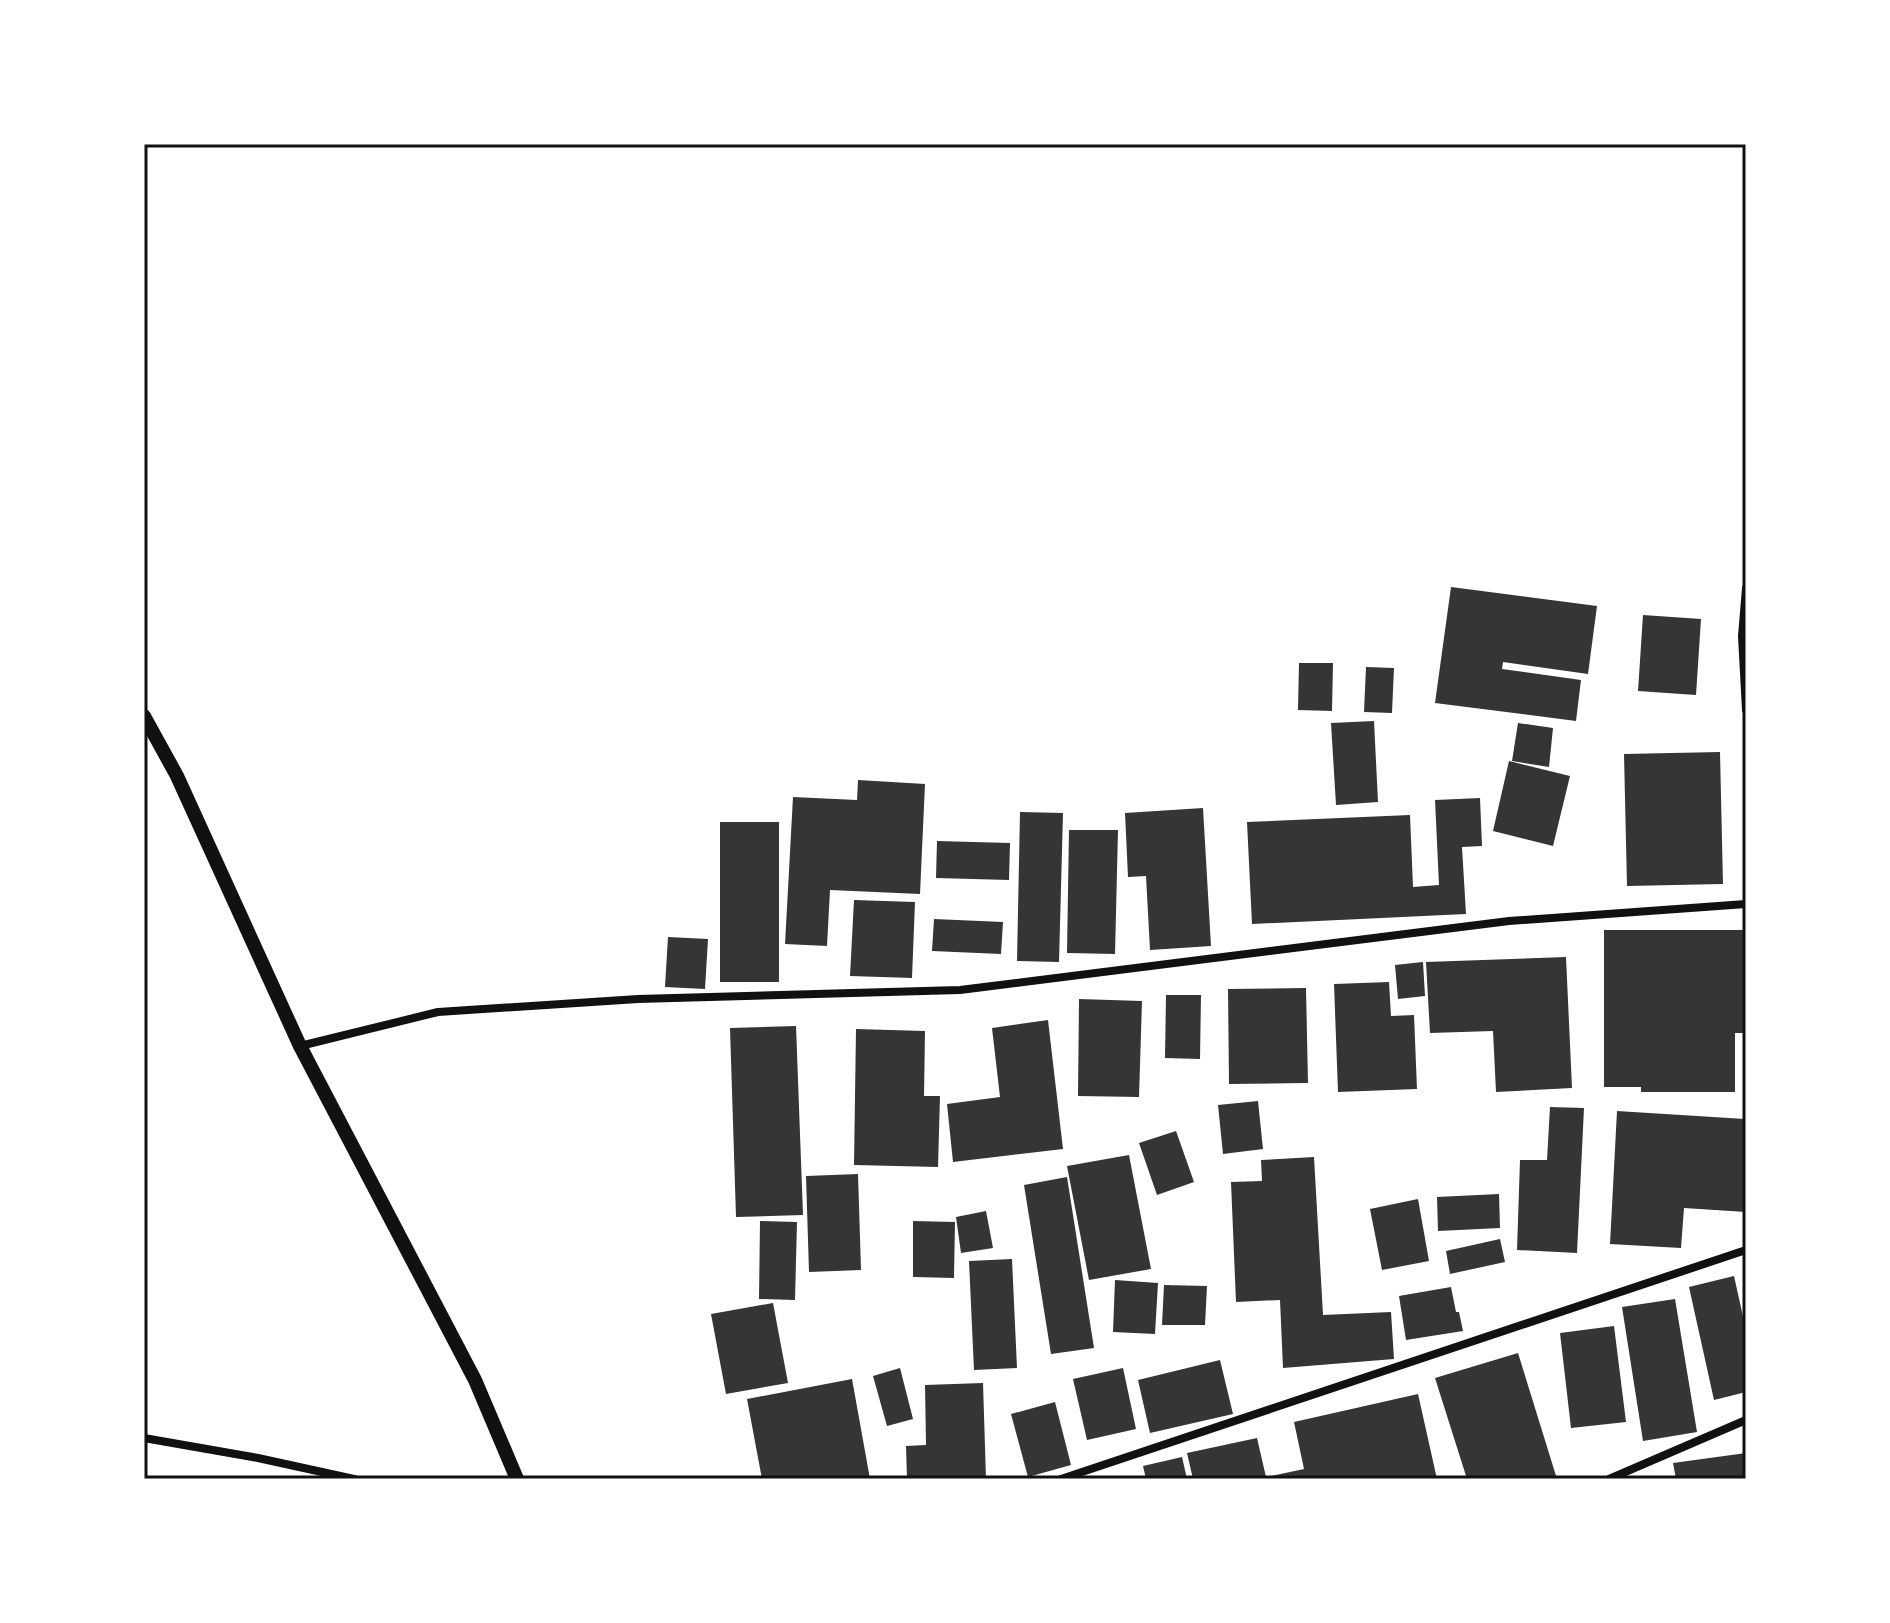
<svg xmlns="http://www.w3.org/2000/svg" width="1890" height="1623" viewBox="0 0 1890 1623" font-family="Manrope,sans-serif">
	<style>
		.building { fill: #353535 }
		.lines { fill: none; stroke-linecap: round; stroke-linejoin: round }
		.minor { stroke: #111; stroke-width: 8 }
		.tertiary { stroke: #111; stroke-width: 14 }
		.neatline { fill: none; stroke: #111; stroke-width: 3 }
	</style>
	<rect width="100%" height="100%" fill="#fff"/>
	<!-- building -->
	<path class="building" d="M 1451,587 L 1597,606 L 1588,674 L 1503,662 L 1502,669 L 1581,680 L 1576,721 L 1435,703 Z
		M 1643,615 L 1701,619 L 1696,695 L 1638,691 Z
		M 1299,663 L 1333,663 L 1332,711 L 1298,710 Z
		M 1366,667 L 1394,668 L 1392,713 L 1364,712 Z
		M 1374,721 L 1378,802 L 1336,805 L 1331,723 Z
		M 1518,723 L 1553,728 L 1549,767 L 1512,761 Z
		M 1720,752 L 1723,884 L 1627,886 L 1624,754 Z
		M 1509,761 L 1570,776 L 1553,846 L 1493,831 Z
		M 858,780 L 925,784 L 920,894 L 830,890 L 827,946 L 785,944 L 793,797 L 857,800 Z
		M 1480,798 L 1482,846 L 1462,847 L 1466,914 L 1252,924 L 1247,822 L 1410,815 L 1413,887 L 1439,885 L 1435,800 Z
		M 1203,808 L 1211,946 L 1150,950 L 1146,876 L 1128,877 L 1125,813 Z
		M 1020,812 L 1063,813 L 1059,962 L 1017,961 Z
		M 720,822 L 779,822 L 779,982 L 720,982 Z
		M 1069,830 L 1118,830 L 1115,954 L 1067,953 Z
		M 937,841 L 1010,843 L 1009,880 L 936,878 Z
		M 854,900 L 915,902 L 912,978 L 850,976 Z
		M 934,919 L 1003,922 L 1001,954 L 932,951 Z
		M 1604,930 L 1746,930 L 1746,1033 L 1735,1033 L 1735,1092 L 1641,1092 L 1641,1087 L 1604,1087 Z
		M 668,937 L 708,939 L 705,989 L 665,987 Z
		M 1566,957 L 1572,1088 L 1496,1092 L 1493,1031 L 1430,1033 L 1426,962 Z
		M 1423,962 L 1425,996 L 1398,999 L 1395,965 Z
		M 1389,982 L 1391,1016 L 1414,1015 L 1417,1089 L 1338,1092 L 1334,984 Z
		M 1306,988 L 1308,1083 L 1229,1084 L 1228,989 Z
		M 1166,995 L 1201,995 L 1200,1059 L 1165,1058 Z
		M 1079,999 L 1142,1001 L 1139,1097 L 1078,1096 Z
		M 1048,1020 L 1063,1149 L 953,1162 L 947,1104 L 1000,1097 L 992,1028 Z
		M 796,1026 L 803,1215 L 736,1217 L 730,1028 Z
		M 856,1029 L 925,1031 L 924,1096 L 940,1096 L 938,1167 L 854,1165 Z
		M 1258,1101 L 1263,1149 L 1223,1154 L 1218,1105 Z
		M 1550,1107 L 1584,1108 L 1577,1253 L 1517,1250 L 1520,1160 L 1547,1160 Z
		M 1617,1111 L 1745,1119 L 1743,1163 L 1746,1163 L 1746,1212 L 1684,1208 L 1681,1248 L 1610,1244 Z
		M 1176,1131 L 1194,1182 L 1157,1195 L 1139,1143 Z
		M 1129,1155 L 1151,1269 L 1089,1280 L 1067,1166 Z
		M 1314,1157 L 1323,1315 L 1391,1312 L 1394,1359 L 1283,1368 L 1280,1300 L 1236,1302 L 1231,1182 L 1262,1181 L 1261,1160 Z
		M 858,1174 L 861,1270 L 809,1272 L 806,1176 Z
		M 1067,1177 L 1094,1348 L 1051,1354 L 1024,1185 Z
		M 1499,1194 L 1500,1228 L 1438,1231 L 1437,1197 Z
		M 1418,1199 L 1429,1261 L 1382,1270 L 1370,1209 Z
		M 986,1211 L 993,1248 L 961,1253 L 956,1217 Z
		M 760,1221 L 797,1222 L 795,1300 L 759,1299 Z
		M 913,1221 L 955,1222 L 954,1278 L 913,1277 Z
		M 1500,1239 L 1505,1262 L 1450,1274 L 1446,1251 Z
		M 1012,1259 L 1017,1368 L 974,1370 L 969,1261 Z
		M 1734,1276 L 1746,1330 L 1746,1392 L 1714,1400 L 1689,1287 Z
		M 1115,1280 L 1158,1283 L 1155,1334 L 1113,1332 Z
		M 1164,1285 L 1207,1286 L 1205,1325 L 1162,1325 Z
		M 1451,1287 L 1456,1312 L 1459,1312 L 1463,1331 L 1406,1340 L 1399,1296 Z
		M 1675,1299 L 1697,1432 L 1643,1441 L 1622,1307 Z
		M 773,1303 L 788,1383 L 726,1394 L 711,1314 Z
		M 1614,1326 L 1626,1422 L 1571,1428 L 1560,1333 Z
		M 1518,1353 L 1557,1479 L 1467,1479 L 1435,1378 Z
		M 1220,1360 L 1233,1414 L 1150,1433 L 1138,1380 Z
		M 900,1368 L 913,1419 L 887,1426 L 873,1376 Z
		M 1123,1368 L 1136,1429 L 1087,1440 L 1073,1379 Z
		M 852,1379 L 870,1479 L 762,1479 L 747,1399 Z
		M 983,1383 L 986,1479 L 907,1479 L 906,1446 L 926,1445 L 925,1385 Z
		M 1418,1394 L 1437,1479 L 1193,1479 L 1187,1453 L 1257,1438 L 1266,1477 L 1304,1469 L 1294,1422 Z
		M 1055,1402 L 1071,1465 L 1028,1477 L 1011,1414 Z
		M 1746,1453 L 1746,1479 L 1676,1479 L 1673,1463 Z
		M 1182,1457 L 1187,1479 L 1146,1479 L 1143,1466 Z"/>
	<g class="lines">
		<!-- minor -->
		<path class="minor" d="M 1746,588 L 1742,636 L 1746,710
			M 300,1046 L 438,1012 L 638,999 L 960,990 L 1509,921 L 1746,904
			M 144,1438 L 258,1458 L 354,1479
			M 1061,1479 L 1746,1250
			M 1609,1479 L 1746,1420"/>
		<!-- tertiary -->
		<path class="tertiary" d="M 144,716 L 177,776 L 300,1046 L 475,1380 L 517,1479"/>
	</g>
	<!-- border -->
	<rect width="1890" height="1623" fill="none" stroke="#ffffff" stroke-width="292"/>
	<rect x="146" y="146" width="1598" height="1331" class="neatline"/>
</svg>
